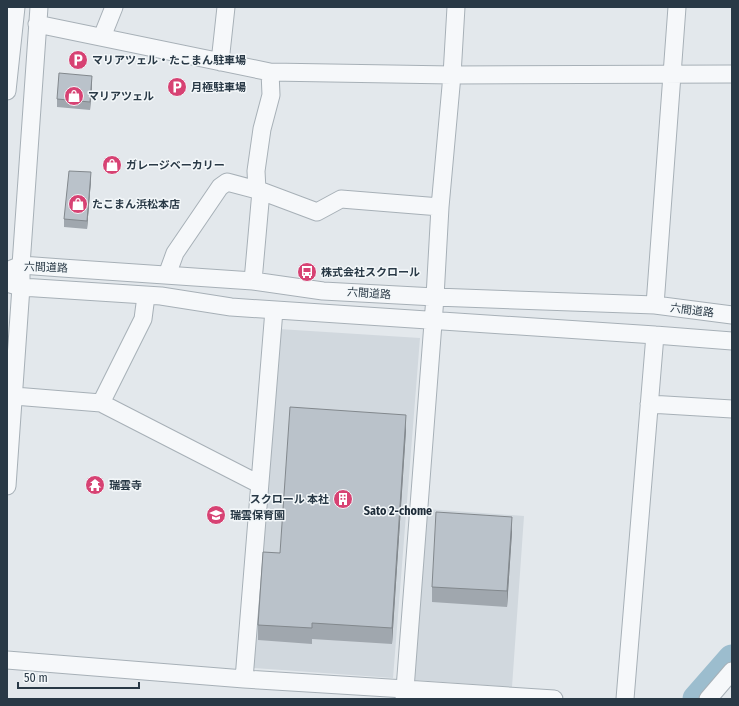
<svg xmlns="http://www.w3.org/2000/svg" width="739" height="706" viewBox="0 0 739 706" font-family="'Fira Sans Condensed','Noto Sans JP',sans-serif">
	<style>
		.built { fill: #d1d8de }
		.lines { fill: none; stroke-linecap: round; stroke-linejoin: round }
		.river { stroke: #9cbdce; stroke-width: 29 }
		.minor-casing { stroke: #a7b0b7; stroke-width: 19 }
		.minor { stroke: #f6f8fa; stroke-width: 17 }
		.wall { fill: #a0a7ae }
		.shaded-wall { fill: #82888d }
		.building { fill: #bac2ca; stroke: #82888d }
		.labels { text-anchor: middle; stroke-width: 3; stroke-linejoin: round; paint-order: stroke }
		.poi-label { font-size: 11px; font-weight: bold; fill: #293946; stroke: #f3f7f9; text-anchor: start }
		.street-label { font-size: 11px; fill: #293946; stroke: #f3f7f9 }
		.neighbourhood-label { font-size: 12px; font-weight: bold; fill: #1c2a37; stroke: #f3f7f9 }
	</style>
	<rect width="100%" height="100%" fill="#e3e8ec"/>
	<!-- built -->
	<path class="built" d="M 279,329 L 420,338 L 393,678 L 253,668 Z
		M 426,509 L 524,516 L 512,687 L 414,680 Z"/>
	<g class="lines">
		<!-- river -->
		<path class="river" d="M 697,699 L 732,659"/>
		<!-- minor casing -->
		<g class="minor-casing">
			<path id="minor" d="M 37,24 L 270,72 L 452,75 L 732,74
				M 102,37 L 114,7
				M 220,62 L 226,7
				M 7,91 L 16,7
				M 257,190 L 256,171 L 262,129 L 271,95 L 270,72
				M 7,271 L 21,265 L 62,268 L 253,281 L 323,291 L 435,297 L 655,305 L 732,315
				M 167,275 L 175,253 L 220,187 L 227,182 L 261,191 L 317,212 L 341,199 L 440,207
				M 253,281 L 261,191
				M 7,283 L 21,287 L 161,296 L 231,307 L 655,335 L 732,341
				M 655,305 L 677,7
				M 14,396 L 101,403 L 259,484
				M 101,403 L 143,319 L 146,296
				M 649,404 L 732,409
				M 7,486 L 21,287 L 21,265 L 39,7
				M 7,660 L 244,679 L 405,689 L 435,297 L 440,207 L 452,75 L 456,7
				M 244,679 L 274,310
				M 404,699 L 405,689 L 554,699
				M 625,699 L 655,335
				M 708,699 L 732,671"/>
		</g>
		<!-- minor -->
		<use href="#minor" class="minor"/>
	</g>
	<!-- wall -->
	<path class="wall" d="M 92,84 L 90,110 L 57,107 L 57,99 Z
		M 91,180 L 87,229 L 64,227 L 64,219 Z
		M 406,430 L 392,644 L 312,639 L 312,644 L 258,640 L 258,625 L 280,553 Z
		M 512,532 L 507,607 L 432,602 L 432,587 Z"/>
	<!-- shaded-wall -->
	<path class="shaded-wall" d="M 92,76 L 92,84 L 90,110 L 90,102 Z
		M 91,172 L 91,180 L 87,229 L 87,221 Z
		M 406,415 L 406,430 L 392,644 L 392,628 Z
		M 512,517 L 512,532 L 507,607 L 507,591 Z"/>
	<!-- building -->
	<path class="building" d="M 59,73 L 92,76 L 90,102 L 57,99 Z
		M 69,171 L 91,172 L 87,221 L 64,219 Z
		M 290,407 L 406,415 L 392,628 L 312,623 L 312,628 L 258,625 L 263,552 L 280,553 Z
		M 436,512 L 512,517 L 507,591 L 432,587 Z"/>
	<!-- icons -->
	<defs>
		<g id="parking-disc" transform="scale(1)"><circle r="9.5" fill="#d74273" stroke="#f3f7f9"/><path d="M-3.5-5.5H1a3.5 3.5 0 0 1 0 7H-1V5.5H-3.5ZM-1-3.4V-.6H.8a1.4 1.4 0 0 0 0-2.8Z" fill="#fff"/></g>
		<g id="shop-disc" transform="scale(1)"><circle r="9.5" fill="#d74273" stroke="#f3f7f9"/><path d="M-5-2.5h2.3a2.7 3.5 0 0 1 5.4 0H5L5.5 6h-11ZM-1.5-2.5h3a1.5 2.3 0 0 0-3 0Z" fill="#fff"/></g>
		<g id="bus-disc" transform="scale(1)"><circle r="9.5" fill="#d74273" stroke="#f3f7f9"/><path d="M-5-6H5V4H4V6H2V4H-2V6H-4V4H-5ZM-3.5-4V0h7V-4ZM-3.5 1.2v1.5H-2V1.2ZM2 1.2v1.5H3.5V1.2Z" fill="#fff"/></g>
		<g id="temple-disc" transform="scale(1)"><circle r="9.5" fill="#d74273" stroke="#f3f7f9"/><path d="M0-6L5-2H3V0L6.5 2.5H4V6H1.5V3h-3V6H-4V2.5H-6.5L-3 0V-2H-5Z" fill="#fff"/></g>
		<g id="building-disc" transform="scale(1)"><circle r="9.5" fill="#d74273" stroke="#f3f7f9"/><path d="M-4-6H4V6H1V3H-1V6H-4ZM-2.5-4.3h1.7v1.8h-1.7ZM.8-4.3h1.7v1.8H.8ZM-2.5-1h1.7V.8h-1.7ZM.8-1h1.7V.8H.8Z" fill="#fff"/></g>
		<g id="school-disc" transform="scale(1)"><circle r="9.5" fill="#d74273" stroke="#f3f7f9"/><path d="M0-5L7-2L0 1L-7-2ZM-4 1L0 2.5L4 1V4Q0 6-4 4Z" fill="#fff"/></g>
	</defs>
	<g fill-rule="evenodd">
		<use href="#parking-disc" x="78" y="60"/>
		<use href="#parking-disc" x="177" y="87"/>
		<use href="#shop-disc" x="74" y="96"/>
		<use href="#shop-disc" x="112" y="165"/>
		<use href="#shop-disc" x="78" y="204"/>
		<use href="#bus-disc" x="307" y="272"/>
		<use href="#temple-disc" x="95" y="485"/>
		<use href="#building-disc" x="343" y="499"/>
		<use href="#school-disc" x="216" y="515"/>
	</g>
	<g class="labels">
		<!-- poi labels -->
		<g class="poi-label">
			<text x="92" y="64">マリアツェル・たこまん駐車場</text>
			<text x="191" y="91">月極駐車場</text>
			<text x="88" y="100">マリアツェル</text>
			<text x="126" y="169">ガレージベーカリー</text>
			<text x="92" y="208">たこまん浜松本店</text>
			<text x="321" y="276">株式会社スクロール</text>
			<text x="109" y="489">瑞雲寺</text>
			<text x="329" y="503" text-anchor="end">スクロール 本社</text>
			<text x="230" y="519">瑞雲保育園</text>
		</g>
		<!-- street labels -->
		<g class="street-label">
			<text transform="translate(46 267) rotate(2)" y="4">六間道路</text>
			<text transform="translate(369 293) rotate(4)" y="4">六間道路</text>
			<text transform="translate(692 310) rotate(7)" y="4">六間道路</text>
		</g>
		<!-- neighbourhood labels -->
		<g class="neighbourhood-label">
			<text x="398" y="515">Sato 2-chome</text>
		</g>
	</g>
	<!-- border -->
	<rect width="739" height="706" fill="none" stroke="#293946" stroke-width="16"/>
	<!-- scale -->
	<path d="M18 682v6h121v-6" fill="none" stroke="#293946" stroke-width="2"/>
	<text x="24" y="682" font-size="12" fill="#293946" stroke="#f3f7f9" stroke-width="3" paint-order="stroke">50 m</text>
</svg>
